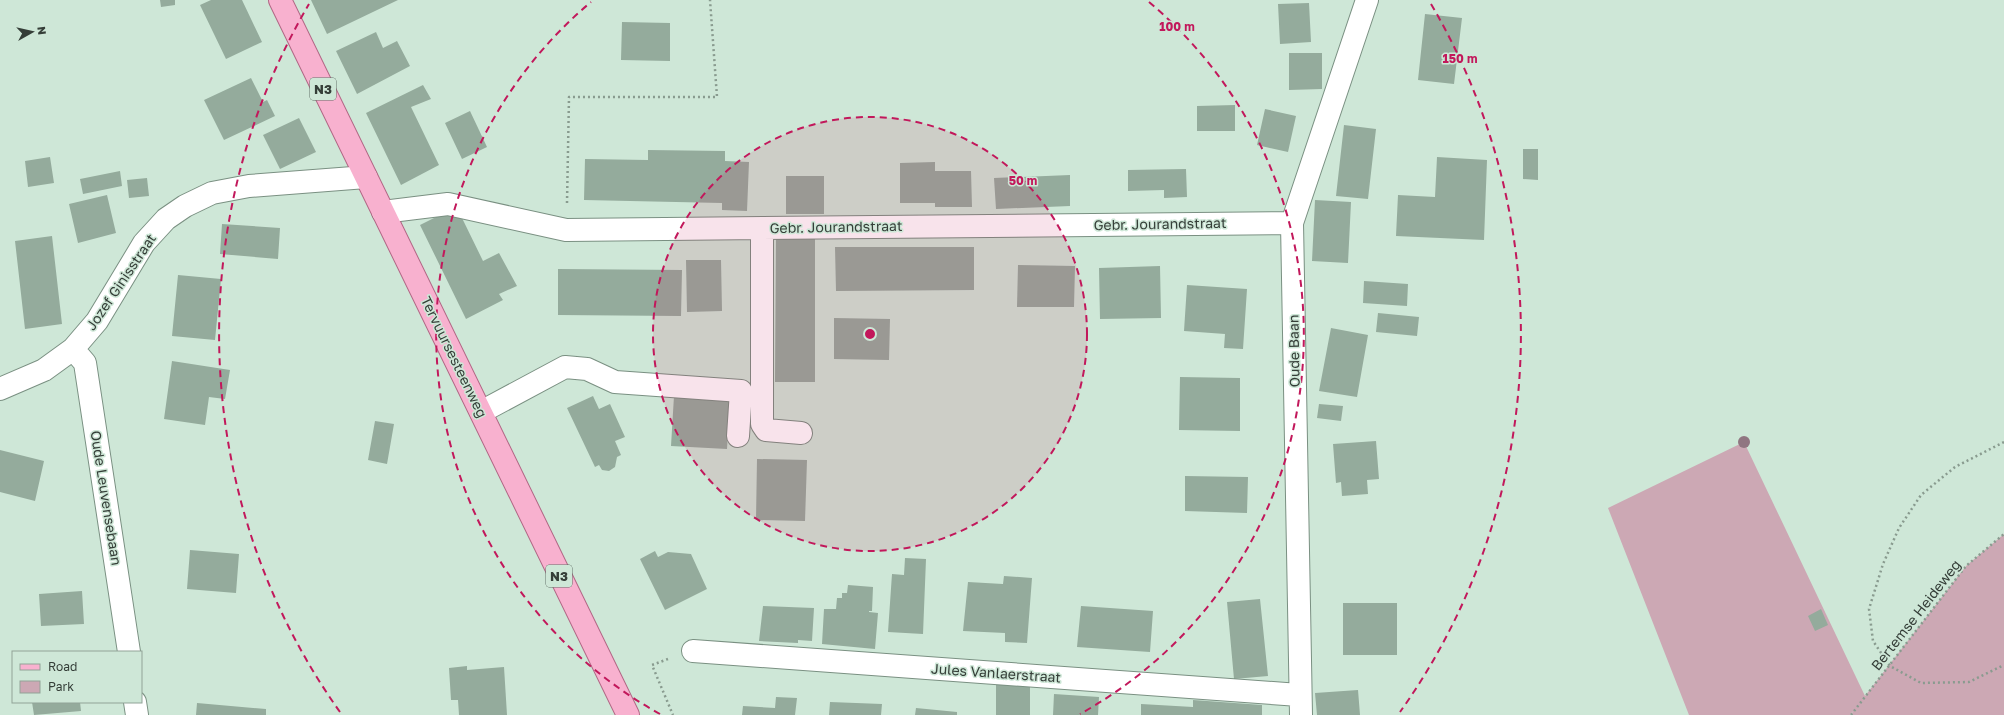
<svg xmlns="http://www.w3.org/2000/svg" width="2004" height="715" viewBox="0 0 2004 715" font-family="'Golos Text',sans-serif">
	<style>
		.green { fill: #cca8b4 }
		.building { fill: #94ab9c }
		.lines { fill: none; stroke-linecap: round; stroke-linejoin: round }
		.minor-casing { stroke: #7a9082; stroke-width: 24 }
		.major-casing { stroke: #b16785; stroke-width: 24 }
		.path { stroke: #899b8f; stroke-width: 2.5; stroke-dasharray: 2 3; stroke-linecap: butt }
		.minor { stroke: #fff; stroke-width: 22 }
		.major { stroke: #f8b1cf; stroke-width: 22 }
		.tree { fill: #907681 }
		.ring { fill: none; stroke: #c2185b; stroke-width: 2; stroke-dasharray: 7 5 }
		.labels { text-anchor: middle; stroke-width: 3; stroke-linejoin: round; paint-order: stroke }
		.shield { fill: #cee7d7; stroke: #637168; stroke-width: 1 }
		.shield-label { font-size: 13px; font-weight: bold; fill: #353e38 }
		.street-label { font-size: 14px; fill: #353e38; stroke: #cee7d7 }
		.centre { fill: #c2185b; stroke: #cee7d7; stroke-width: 2 }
		.ring-label { font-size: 12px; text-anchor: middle; font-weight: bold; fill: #c2185b; stroke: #cee7d7; stroke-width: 3; stroke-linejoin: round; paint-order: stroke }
	</style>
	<rect width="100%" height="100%" fill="#cee7d7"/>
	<!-- green -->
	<path class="green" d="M 1744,442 L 1865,696 L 1966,566 L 2004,534 L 2004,715 L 1851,715 L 1853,711 L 1850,715 L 1689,715 L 1608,508 Z"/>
	<!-- building -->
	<path class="building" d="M 160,0 L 175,0 L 175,5 L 161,7 Z
		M 211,0 L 242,0 L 262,42 L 226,59 L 200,5 Z
		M 311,0 L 398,0 L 327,34 Z
		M 1309,3 L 1311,42 L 1280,44 L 1278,4 Z
		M 1425,14 L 1462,18 L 1454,84 L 1418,80 Z
		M 622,22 L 670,23 L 670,61 L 621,60 Z
		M 376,32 L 383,48 L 397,41 L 410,66 L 357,94 L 336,51 Z
		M 1289,53 L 1322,53 L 1322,89 L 1289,90 Z
		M 251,78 L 263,102 L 267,100 L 275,116 L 224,140 L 204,100 Z
		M 423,85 L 431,99 L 411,107 L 439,165 L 401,185 L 366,113 Z
		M 1235,105 L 1235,131 L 1197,131 L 1197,106 Z
		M 1265,109 L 1296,116 L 1288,152 L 1257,145 Z
		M 470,111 L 487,147 L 462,159 L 445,123 Z
		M 299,118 L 316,152 L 280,169 L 263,135 Z
		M 1344,125 L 1376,129 L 1368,199 L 1336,196 Z
		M 1523,149 L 1538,149 L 1538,180 L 1523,179 Z
		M 648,150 L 725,151 L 725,161 L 749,162 L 747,211 L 722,210 L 722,203 L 584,200 L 585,159 L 648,160 Z
		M 50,157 L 54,183 L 28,187 L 25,161 Z
		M 1437,157 L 1487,160 L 1484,240 L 1396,236 L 1398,195 L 1435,197 Z
		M 935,162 L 935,171 L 971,171 L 972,207 L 935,207 L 935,203 L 900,203 L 900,163 Z
		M 1186,169 L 1187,197 L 1164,198 L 1164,190 L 1128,191 L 1128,170 Z
		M 120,171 L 122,186 L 83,194 L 80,179 Z
		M 1070,175 L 1070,206 L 996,209 L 994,178 Z
		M 786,176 L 824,176 L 824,214 L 786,214 Z
		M 147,178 L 149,196 L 129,198 L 127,180 Z
		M 107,195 L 116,233 L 78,243 L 69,204 Z
		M 1315,200 L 1351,202 L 1348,263 L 1312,261 Z
		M 442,214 L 462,218 L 483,261 L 499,253 L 517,286 L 499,294 L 503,300 L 466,319 L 420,225 Z
		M 222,224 L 280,228 L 278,259 L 220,254 Z
		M 52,236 L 62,324 L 25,329 L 15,241 Z
		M 776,239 L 815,239 L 815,382 L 775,382 Z
		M 835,247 L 974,247 L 974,290 L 836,291 Z
		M 686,260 L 721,260 L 722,311 L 687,312 Z
		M 1018,265 L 1075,266 L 1074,307 L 1017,307 Z
		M 1160,266 L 1161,318 L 1100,319 L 1099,268 Z
		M 558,269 L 682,270 L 681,316 L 558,315 Z
		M 178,275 L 221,279 L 215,340 L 172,336 Z
		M 1364,281 L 1408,284 L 1407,306 L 1363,303 Z
		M 1187,285 L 1247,289 L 1243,349 L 1224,348 L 1225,334 L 1184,331 Z
		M 1378,313 L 1419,317 L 1417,336 L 1376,332 Z
		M 834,318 L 890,319 L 889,360 L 834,359 Z
		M 1331,328 L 1368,335 L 1357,397 L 1319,391 Z
		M 172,361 L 230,370 L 225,399 L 209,397 L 205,425 L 164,419 Z
		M 1180,377 L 1240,378 L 1240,431 L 1179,430 Z
		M 593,396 L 599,409 L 610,404 L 625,437 L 615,441 L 621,455 L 617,457 L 615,467 L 609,471 L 602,470 L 599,465 L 595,467 L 567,408 Z
		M 674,396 L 730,399 L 727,449 L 671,446 Z
		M 1319,404 L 1343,406 L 1341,421 L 1317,418 Z
		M 375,421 L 394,424 L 387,464 L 368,460 Z
		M 1376,441 L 1379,479 L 1367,480 L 1368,494 L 1342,496 L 1341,482 L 1336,483 L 1333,444 Z
		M 0,450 L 44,461 L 35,501 L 0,492 Z
		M 757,459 L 807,460 L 805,521 L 756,520 Z
		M 1185,476 L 1248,477 L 1247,513 L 1185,511 Z
		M 190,550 L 239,554 L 236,593 L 187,589 Z
		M 655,551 L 658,557 L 668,552 L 691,554 L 707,589 L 665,610 L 640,559 Z
		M 905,558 L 926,559 L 923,634 L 888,632 L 892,574 L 904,575 Z
		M 1004,576 L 1032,578 L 1027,643 L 1005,642 L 1005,633 L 963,631 L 968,582 L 1003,584 Z
		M 848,585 L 873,587 L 872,611 L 869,611 L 869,612 L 878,613 L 875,649 L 822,644 L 824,609 L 836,609 L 837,598 L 842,598 L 842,593 L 847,593 Z
		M 82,591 L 84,624 L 41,626 L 39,594 Z
		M 1260,599 L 1268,676 L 1234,679 L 1227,602 Z
		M 1343,603 L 1397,603 L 1397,655 L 1343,655 Z
		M 763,606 L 814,608 L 812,641 L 798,640 L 798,643 L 759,641 Z
		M 1081,606 L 1153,611 L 1150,652 L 1077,647 Z
		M 1821,609 L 1828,625 L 1815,631 L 1808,616 Z
		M 467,666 L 467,670 L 504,667 L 507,715 L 459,715 L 458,700 L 451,700 L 449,668 Z
		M 996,683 L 1030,683 L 1030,715 L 996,715 Z
		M 1358,690 L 1360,715 L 1317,715 L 1315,693 Z
		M 1054,694 L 1099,697 L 1098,715 L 1053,715 Z
		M 776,697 L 797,698 L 795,715 L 742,715 L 743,706 L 775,708 Z
		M 1193,700 L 1262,705 L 1262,715 L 1141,715 L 1141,704 L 1193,707 Z
		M 32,702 L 80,702 L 81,711 L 34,715 Z
		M 830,702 L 882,704 L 881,715 L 829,715 Z
		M 197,703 L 266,709 L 266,715 L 196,715 Z
		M 916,708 L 957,712 L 957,715 L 915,715 Z"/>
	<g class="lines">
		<!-- minor casing -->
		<g class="minor-casing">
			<path id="minor" d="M 383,212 L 448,204 L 566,230 L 1292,223
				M 762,228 L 762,424 L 766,430 L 801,433
				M 73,349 L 85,363 L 129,652
				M 0,389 L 44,370 L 73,349 L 97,321 L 144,243 L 166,219 L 185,206 L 212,193 L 249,186 L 366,177
				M 481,412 L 565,367 L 587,369 L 615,382 L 741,391 L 738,436
				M 693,651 L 1299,695
				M 135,702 L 137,715
				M 1301,715 L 1292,223 L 1367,0"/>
		</g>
		<!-- major casing -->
		<g class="major-casing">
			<path id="major" d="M 280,0 L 628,715"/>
		</g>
		<!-- path -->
		<path class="path" d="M 567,203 L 569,97 L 717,97 L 710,0
			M 2004,442 L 1955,467 L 1921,495 L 1899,528 L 1883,564 L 1869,609 L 1873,641 L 1890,666 L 1921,683 L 1969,682 L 2004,665
			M 668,659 L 652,665 L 673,715
			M 1851,715 L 1966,566 L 2004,534"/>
		<!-- minor -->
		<use href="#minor" class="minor"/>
		<!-- major -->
		<use href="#major" class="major"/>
	</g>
	<!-- trees -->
	<circle class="tree" cx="1744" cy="442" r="6"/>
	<!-- distance rings -->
	<circle cx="870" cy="334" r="217" fill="#c2185b" fill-opacity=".12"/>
	<g class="ring">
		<circle cx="870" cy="334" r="217"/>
		<path d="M660 714A434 434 0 0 1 591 2M1149 2A434 434 0 0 1 1080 714"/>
		<path d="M340 712A651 651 0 0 1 309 4M1431 4A651 651 0 0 1 1400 712"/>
	</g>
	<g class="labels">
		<!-- shield labels -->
		<g class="shield">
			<rect x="310" y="78" width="26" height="22" rx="3"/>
			<rect x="546" y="565" width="26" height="22" rx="3"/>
		</g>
		<g class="shield-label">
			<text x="323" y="94">N3</text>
			<text x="559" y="581">N3</text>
		</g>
		<!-- street labels -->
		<g class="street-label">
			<text transform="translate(1160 224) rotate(-1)" y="5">Gebr. Jourandstraat</text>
			<text transform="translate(836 227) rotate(-1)" y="5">Gebr. Jourandstraat</text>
			<text transform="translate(121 282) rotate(-56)" y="5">Jozef Ginisstraat</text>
			<text transform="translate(1294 351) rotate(-91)" y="5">Oude Baan</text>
			<text transform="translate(454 357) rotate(64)" y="5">Tervuursesteenweg</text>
			<text transform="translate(106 498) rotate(81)" y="5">Oude Leuvensebaan</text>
			<text transform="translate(1916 615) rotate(-52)" y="5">Bertemse Heideweg</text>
			<text transform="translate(996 673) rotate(4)" y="5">Jules Vanlaerstraat</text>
		</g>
	</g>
	<circle cx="870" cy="334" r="6" class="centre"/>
	<g class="ring-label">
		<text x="1177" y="31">100 m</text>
		<text x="1460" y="63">150 m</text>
		<text x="1023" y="185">50 m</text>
	</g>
	<!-- legend -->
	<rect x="12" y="651" width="130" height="52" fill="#cee7d7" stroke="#91a397"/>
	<rect x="20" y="664" width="20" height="6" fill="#f8b1cf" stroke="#91a397"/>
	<text x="48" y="671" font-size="12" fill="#353e38">Road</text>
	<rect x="20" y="681" width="20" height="12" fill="#cca8b4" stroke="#91a397"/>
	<text x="48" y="691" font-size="12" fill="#353e38">Park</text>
	<!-- north arrow -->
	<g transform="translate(32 32) rotate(82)" stroke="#cee7d7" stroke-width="3" paint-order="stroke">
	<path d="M0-3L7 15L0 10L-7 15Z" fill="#353e38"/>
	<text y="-6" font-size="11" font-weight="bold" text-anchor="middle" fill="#353e38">N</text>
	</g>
</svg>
